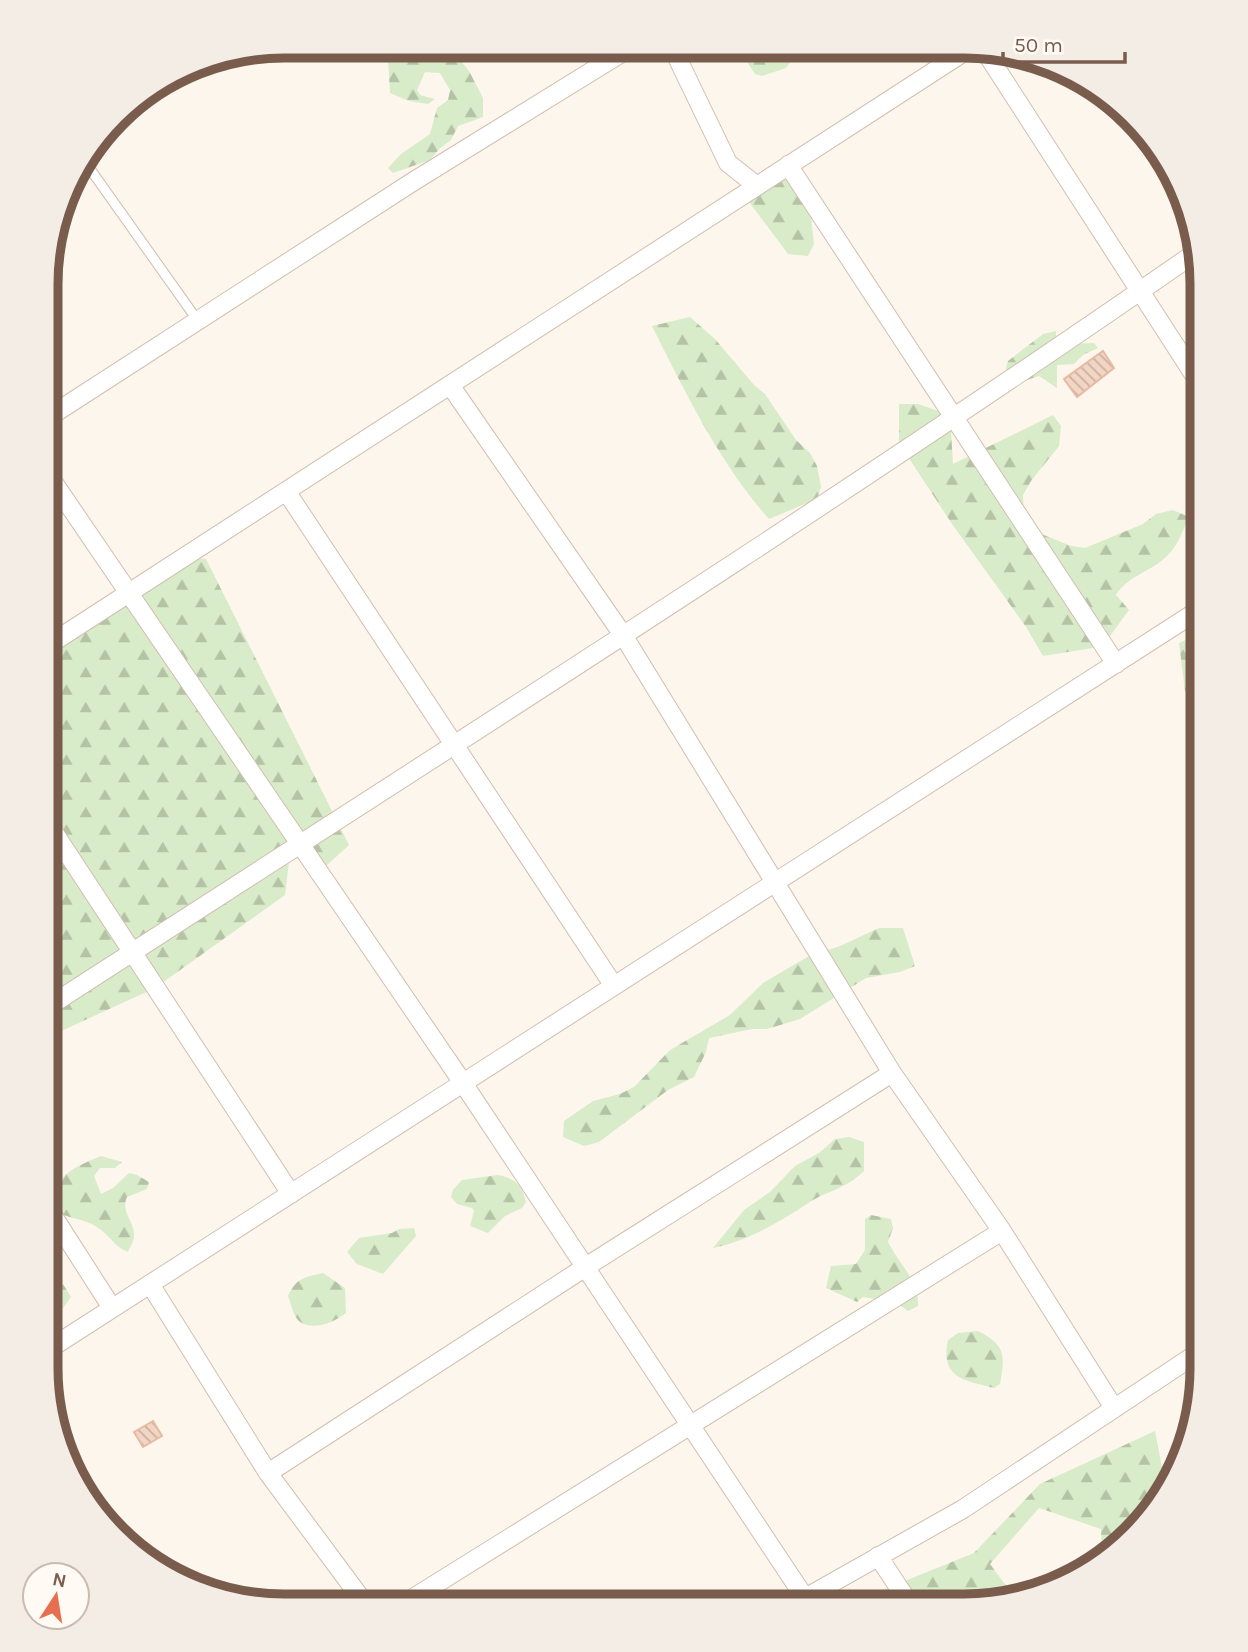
<svg xmlns="http://www.w3.org/2000/svg" width="1248" height="1652" viewBox="0 0 1248 1652" font-family="Karla,sans-serif">
	<style>
		.forest { fill: url(#forest-firs) }
		.building { fill: url(#building-back-hatch); stroke: #e6bba3; stroke-width: 2 }
		.lines { fill: none; stroke-linecap: round; stroke-linejoin: round }
		.lane-casing { stroke: #d1beb0; stroke-width: 11 }
		.street-casing { stroke: #d1beb0; stroke-width: 20 }
		.lane { stroke: #fff; stroke-width: 9 }
		.street { stroke: #fff; stroke-width: 18 }
		.rim { fill: none; stroke: #7a5c4d; stroke-width: 9 }
	</style>
	<defs>
		<pattern id="forest-firs" width="22" height="20" patternUnits="userSpaceOnUse" patternTransform="scale(1.75)"><rect width="22" height="20" fill="#d8ecc9"/><path d="M5 1l3.5 6h-7zM16 11l3.5 6h-7z" fill="#b4c2a5"/></pattern>
		<pattern id="building-back-hatch" width="6" height="6" patternUnits="userSpaceOnUse" patternTransform="scale(1.75)"><rect width="6" height="6" fill="#f3d5c3"/><path d="M-1 5l2 2M0 0l6 6M5-1l2 2" fill="none" stroke="#cab0a1"/></pattern>
	</defs>
	<rect width="100%" height="100%" fill="#fdf6ec"/>
	<!-- forest -->
	<path class="forest" d="M 397,46 L 449,46 L 469,71 L 483,98 L 483,117 L 458,126 L 451,140 L 439,149 L 430,160 L 393,173 L 388,168 L 401,154 L 430,134 L 437,108 L 448,100 L 450,90 L 440,73 L 425,72 L 417,90 L 420,95 L 435,99 L 428,104 L 409,101 L 390,93 L 388,59 Z
		M 747,47 L 801,47 L 786,68 L 762,76 L 755,74 L 743,56 Z
		M 781,163 L 809,201 L 814,244 L 808,256 L 788,254 L 740,190 Z
		M 690,317 L 715,339 L 754,385 L 765,394 L 796,440 L 810,453 L 817,466 L 821,487 L 817,499 L 769,519 C 720,464 685,392 652,326 Z
		M 1056,331 L 1056,336 L 1069,344 L 1094,343 L 1098,348 L 1083,355 L 1074,364 L 1057,365 L 1057,388 L 1039,376 L 1018,383 L 1011,383 L 1006,368 L 1008,361 L 1043,334 Z
		M 899,404 L 918,404 L 950,415 L 953,464 L 1053,415 L 1061,426 L 1059,446 L 1031,481 L 1023,495 L 1024,527 L 1071,546 L 1085,548 L 1143,524 L 1156,514 L 1173,510 L 1189,517 C 1183,530 1178,545 1168,555 C 1152,572 1128,575 1116,595 L 1129,610 L 1107,640 L 1093,648 L 1043,656 L 1026,627 L 952,524 L 899,443 Z
		M 171,555 L 206,559 L 349,845 L 325,867 L 304,855 L 289,862 L 285,895 L 155,988 L 46,1038 L 47,648 Z
		M 1202,633 L 1202,703 L 1185,691 L 1179,643 Z
		M 879,928 L 903,928 L 915,966 L 900,972 L 866,978 L 800,1019 L 767,1029 L 752,1029 L 709,1038 L 706,1052 L 694,1077 L 668,1090 L 599,1142 L 584,1146 L 563,1137 L 564,1121 L 593,1101 L 620,1094 L 634,1087 L 670,1050 L 730,1015 L 763,983 L 809,956 L 840,946 Z
		M 849,1137 L 864,1142 L 864,1171 C 845,1190 827,1190 807,1204 C 778,1223 747,1241 713,1248 L 744,1210 L 770,1192 L 795,1166 L 819,1153 L 835,1139 Z
		M 101,1156 L 122,1162 L 115,1168 L 100,1168 L 94,1176 L 101,1194 L 113,1188 L 129,1173 L 137,1175 L 149,1182 L 147,1189 L 127,1197 C 120,1213 135,1221 134,1236 C 134,1241 130,1247 128,1252 C 114,1247 109,1234 97,1227 C 85,1219 71,1219 59,1213 C 57,1206 54,1198 56,1190 C 61,1171 85,1163 101,1156 Z
		M 498,1175 C 515,1178 522,1185 526,1202 L 522,1208 L 505,1216 L 488,1233 L 470,1226 L 474,1211 L 472,1208 L 457,1204 L 451,1197 L 453,1190 L 462,1180 Z
		M 871,1215 L 891,1219 L 893,1228 L 888,1242 C 899,1265 919,1279 918,1306 L 908,1311 L 895,1302 L 863,1297 L 857,1302 L 826,1288 L 831,1266 L 856,1264 L 865,1250 L 865,1219 Z
		M 414,1228 L 416,1236 L 383,1274 L 357,1264 L 347,1252 L 359,1238 L 392,1233 L 399,1229 Z
		M 323,1273 L 345,1288 L 346,1313 C 335,1322 312,1332 299,1321 C 293,1316 291,1303 288,1296 C 296,1278 305,1277 323,1273 Z
		M 46,1279 L 63,1284 L 71,1297 L 58,1315 L 54,1330 L 46,1333 Z
		M 978,1331 C 1006,1345 1005,1355 1000,1384 L 994,1388 C 963,1380 940,1378 948,1340 L 958,1333 Z
		M 1155,1431 L 1166,1489 L 1162,1501 L 1102,1553 L 1101,1529 L 1039,1508 L 990,1564 L 1010,1591 L 1009,1596 L 964,1606 L 843,1606 L 974,1553 L 1040,1484 Z"/>
	<!-- building -->
	<path class="building" d="M 1103,351 L 1114,368 L 1077,397 L 1064,379 Z
		M 153,1421 L 162,1436 L 143,1447 L 134,1432 Z"/>
	<g class="lines">
		<!-- lane casing -->
		<g class="lane-casing">
			<path id="lane" d="M 83,159 L 198,321"/>
		</g>
		<!-- street casing -->
		<g class="street-casing">
			<path id="street" d="M 672,47 L 728,163 L 757,186
				M 983,48 L 1202,387
				M 788,165 L 1116,664
				M 450,385 L 623,635 L 892,1073 L 1002,1231 L 1114,1408
				M 47,418 L 414,181 L 631,47
				M 47,473 L 463,1083 L 805,1598
				M 286,491 L 614,986
				M 47,646 L 970,48
				M 47,822 L 291,1194
				M 46,1008 C 431,759 819,514 1195,253
				M 46,1205 L 112,1308
				M 150,1284 L 268,1473 L 366,1605
				M 46,1351 L 1202,608
				M 268,1473 L 584,1268 L 892,1073
				M 878,1556 L 911,1606
				M 402,1605 L 1002,1231
				M 791,1606 L 963,1509 L 1202,1350"/>
		</g>
		<!-- lane -->
		<use href="#lane" class="lane"/>
		<!-- street -->
		<use href="#street" class="street"/>
	</g>
	<!-- crop -->
	<path d="M0 0H1248V1652H0ZM284 58H964A226 226 0 0 1 1190 284V1368A226 226 0 0 1 964 1594H284A226 226 0 0 1 58 1368V284A226 226 0 0 1 284 58Z" fill="#f4ede6" fill-rule="evenodd"/>
	<path class="rim" d="M284 58H964A226 226 0 0 1 1190 284V1368A226 226 0 0 1 964 1594H284A226 226 0 0 1 58 1368V284A226 226 0 0 1 284 58Z"/>
	<!-- north arrow -->
	<g transform="translate(56 1596) rotate(12)"><circle r="33" fill="#fffaf3" stroke="#cabbb1" stroke-width="2"/>
	<path d="M0-5L12 26L0 18L-12 26Z" fill="#e76f51"/>
	<text y="-10" font-size="19" font-weight="bold" text-anchor="middle" fill="#7a5c4d">N</text>
	</g>
	<!-- scale -->
	<path d="M1003 52v10h122v-10" fill="none" stroke="#7a5c4d" stroke-width="3.5"/>
	<text x="1014" y="52" font-size="21" fill="#7a5c4d" stroke="#fffaf3" stroke-width="5" paint-order="stroke">50 m</text>
</svg>
